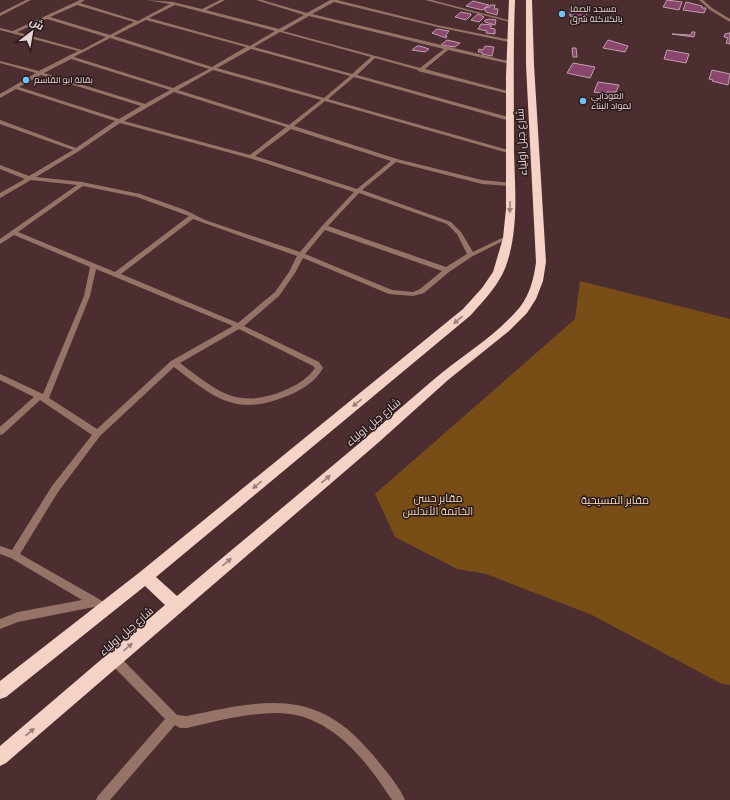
<svg xmlns="http://www.w3.org/2000/svg" width="730" height="800" viewBox="0 0 730 800" font-family="'PT Sans Narrow',Cairo,sans-serif">
	<style>
		.green { fill: #784d16 }
		.building { fill: #8a466c; stroke: #c1a0b0 }
		.lines { fill: none; stroke-linecap: round; stroke-linejoin: round }
		.street { fill: #957467; fill-rule: evenodd }
		.highway { fill: #f4d2c6; fill-rule: evenodd }
		.oneway { fill: #99807a }
		.poi-dot { fill: #73c0f6; stroke: #291b1c; stroke-width: 1.5 }
		.labels { text-anchor: middle; stroke-width: 3; stroke-linejoin: round; paint-order: stroke }
		.far-poi-label { font-size: 9px; fill: #e8d4d5; stroke: #291b1c; text-anchor: start }
		.street-label { font-size: 11px; fill: #e8d4d5; stroke: #291b1c }
		.park-label { font-size: 11px; fill: #f9dbbb; stroke: #291b1c }
	</style>
	<rect width="100%" height="100%" fill="#4c2e30"/>
	<!-- green -->
	<path class="green" d="M 580,281 L 730,319 L 730,685 L 720,683 L 592,615 L 486,574 L 457,569 L 395,537 L 375,494 L 575,319 Z"/>
	<!-- building -->
	<path class="building" d="M 667,0 L 682,2 L 679,10 L 663,7 Z
		M 473,1 L 489,5 L 482,10 L 466,6 Z
		M 686,2 L 702,6 L 702,8 L 706,8 L 704,13 L 683,10 Z
		M 490,5 L 495,5 L 494,9 L 498,9 L 497,15 L 486,12 L 486,11 L 484,10 L 487,7 L 490,7 Z
		M 570,8 L 588,10 L 585,18 L 570,16 Z
		M 461,12 L 471,14 L 471,15 L 466,20 L 455,17 Z
		M 478,14 L 484,17 L 479,22 L 471,20 Z
		M 490,19 L 496,20 L 495,25 L 485,22 L 485,20 Z
		M 481,24 L 492,25 L 490,28 L 495,29 L 495,34 L 486,33 L 487,31 L 478,29 Z
		M 437,29 L 449,31 L 445,36 L 447,36 L 446,38 L 432,33 Z
		M 692,32 L 695,32 L 694,37 L 672,34 L 691,35 Z
		M 729,33 L 730,33 L 730,44 L 726,43 L 728,38 L 724,37 L 725,34 Z
		M 447,40 L 460,43 L 455,47 L 441,45 Z
		M 608,40 L 628,46 L 625,52 L 603,48 Z
		M 417,46 L 420,46 L 429,49 L 425,52 L 412,50 Z
		M 485,46 L 494,47 L 492,56 L 482,54 L 482,52 L 478,52 L 479,49 L 483,50 Z
		M 572,48 L 576,48 L 577,57 L 573,57 Z
		M 667,50 L 689,54 L 686,63 L 664,59 Z
		M 573,63 L 595,67 L 590,78 L 567,73 Z
		M 712,70 L 730,74 L 728,85 L 712,81 L 713,80 L 709,79 Z
		M 598,82 L 619,85 L 616,92 L 607,92 L 606,94 L 594,92 Z"/>
	<g class="lines">
		<!-- street -->
		<path class="street" d="M 26,0 L 31,0 L 0,16 L 0,13 Z
			M 80,0 L 85,0 L 80,3 L 138,21 L 170,4 L 146,0 L 173,2 L 202,9 L 220,0 L 225,0 L 206,10 L 279,29 L 304,15 L 256,0 L 262,0 L 307,13 L 330,0 L 337,0 L 437,25 L 511,40 L 511,42 L 509,42 L 437,27 L 334,2 L 312,14 L 512,62 L 512,63 L 510,64 L 448,50 L 425,69 L 511,92 L 511,93 L 509,94 L 418,71 L 418,70 L 375,58 L 357,75 L 512,118 L 513,119 L 510,121 L 354,77 L 328,99 L 512,151 L 512,153 L 508,153 L 325,101 L 294,126 L 397,159 L 482,180 L 512,183 L 513,184 L 510,186 L 482,184 L 396,162 L 362,190 L 451,222 L 461,232 L 473,252 L 506,236 L 508,235 L 511,237 L 473,256 L 449,272 L 424,293 L 413,296 L 389,294 L 303,258 L 295,273 L 279,296 L 244,326 L 319,362 L 323,368 C 315,382 302,390 287,396 C 235,417 215,398 174,367 L 100,436 L 58,492 L 20,554 L 99,599 L 109,606 L 110,609 L 109,612 L 105,614 L 94,607 L 18,622 L 0,629 L 0,619 L 18,612 L 82,600 L 11,558 L 0,554 L 0,546 L 12,550 L 52,486 L 92,435 L 40,400 L 3,434 L 0,435 L 0,427 L 34,397 L 0,380 L 0,374 L 43,394 L 84,296 L 90,267 L 14,235 L 0,244 L 0,239 L 77,185 L 31,180 L 0,198 L 0,193 L 25,179 L 0,169 L 0,165 L 29,176 L 73,150 L 0,124 L 0,120 L 76,148 L 115,121 L 16,89 L 0,98 L 0,94 L 36,73 L 0,63 L 0,61 L 39,71 L 78,51 L 0,30 L 0,28 L 13,31 ZM 77,5 L 134,22 L 110,35 L 50,17 ZM 175,5 L 275,31 L 250,46 L 149,18 ZM 309,16 L 444,49 L 420,68 L 283,31 ZM 47,19 L 106,37 L 82,50 L 17,32 ZM 146,20 L 246,47 L 212,67 L 114,36 ZM 280,32 L 371,57 L 352,74 L 254,47 ZM 110,38 L 209,69 L 173,88 L 74,57 ZM 251,49 L 350,76 L 324,98 L 217,68 ZM 71,59 L 170,90 L 145,104 L 44,73 ZM 213,70 L 321,100 L 289,125 L 178,90 ZM 41,75 L 141,106 L 119,119 L 19,87 ZM 174,92 L 286,127 L 250,155 L 124,121 ZM 120,123 L 249,158 L 354,192 L 322,226 L 300,252 L 205,220 L 185,210 L 140,194 L 82,182 L 36,177 L 79,151 ZM 291,129 L 391,161 L 357,189 L 255,156 ZM 83,186 L 137,197 L 189,216 L 115,272 L 18,232 ZM 359,193 L 447,224 L 457,234 L 467,254 L 446,267 L 328,226 ZM 193,219 L 297,256 L 289,272 L 275,292 L 238,323 L 121,274 ZM 325,230 L 442,271 L 420,289 L 413,292 L 392,290 L 305,254 ZM 96,269 L 233,326 L 171,361 L 97,429 L 49,398 L 90,296 ZM 239,329 L 313,366 L 315,368 C 308,379 295,386 283,391 C 236,410 216,390 180,363 Z
			M 425,0 L 432,0 L 512,21 L 510,22 Z
			M 699,0 L 703,0 L 712,8 L 730,19 L 730,22 L 710,10 Z
			M 114,654 L 118,655 L 177,715 L 187,716 C 265,700 316,686 373,755 C 384,769 398,784 405,800 L 392,800 C 365,759 331,714 278,713 C 247,713 216,721 187,728 L 180,728 L 175,725 L 110,800 L 96,800 L 98,796 L 165,719 L 110,663 L 109,659 L 110,655 Z"/>
		<!-- highway -->
		<path class="highway" d="M 509,0 L 515,0 C 513,50 514,101 514,152 C 515,189 519,229 506,266 C 499,285 484,300 471,315 L 156,577 L 177,596 C 262,524 348,454 432,381 C 461,356 495,337 520,307 C 530,294 534,278 536,262 L 526,65 L 526,0 L 532,0 L 534,65 L 546,262 L 543,281 L 536,299 L 527,313 L 509,331 L 448,380 L 379,442 L 6,763 L 0,766 L 0,746 L 165,605 L 145,586 L 6,697 L 0,699 L 0,681 L 140,572 L 463,309 L 482,288 L 493,272 L 503,238 L 506,209 L 506,76 Z"/>
	</g>
	<!-- one-way arrows -->
	<defs><path id="oneway-solid" d="M-6-.8H1V-3.2L6.5 0L1 3.2V.8H-6Z"/></defs>
	<g class="oneway">
		<use href="#oneway-solid" transform="translate(510 207) rotate(92)"/>
		<use href="#oneway-solid" transform="translate(458 320) rotate(140)"/>
		<use href="#oneway-solid" transform="translate(357 403) rotate(141)"/>
		<use href="#oneway-solid" transform="translate(326 479) rotate(-40)"/>
		<use href="#oneway-solid" transform="translate(257 485) rotate(141)"/>
		<use href="#oneway-solid" transform="translate(227 562) rotate(-40)"/>
		<use href="#oneway-solid" transform="translate(128 647) rotate(-41)"/>
		<use href="#oneway-solid" transform="translate(30 732) rotate(-41)"/>
	</g>
	<!-- markers -->
	<g class="poi-dot">
		<circle cx="562" cy="14" r="4"/>
		<circle cx="26" cy="80" r="4"/>
		<circle cx="583" cy="101" r="4"/>
	</g>
	<g class="labels">
		<!-- far-poi labels -->
		<g class="far-poi-label">
			<text x="570" y="12">مسجد الصفا<tspan x="570" dy="10">بالكلاكلة شرق</tspan></text>
			<text x="34" y="83">بقالة ابو القاسم</text>
			<text x="591" y="99">العودابي<tspan x="591" dy="10">لمواد البناء</tspan></text>
		</g>
		<!-- street labels -->
		<g class="street-label">
			<text transform="translate(521 142) rotate(-93)" y="4">شارع جبل اولياء</text>
			<text transform="translate(373 422) rotate(-40)" y="4">شارع جبل اولياء</text>
			<text transform="translate(126 631) rotate(-41)" y="4">شارع جبل اولياء</text>
		</g>
		<!-- park labels -->
		<g class="park-label">
			<text x="438" y="502">مقابر حسن<tspan x="438" dy="13">الخاتمة الأندلس</tspan></text>
			<text x="615" y="504">مقابر المسيحية</text>
		</g>
	</g>
	<!-- north arrow -->
	<g transform="translate(32 32) rotate(31)" stroke="#291b1c" stroke-width="3" paint-order="stroke">
	<path d="M0-3L7 15L0 10L-7 15Z" fill="#e8d4d5"/>
	<text y="-6" font-size="11" font-weight="bold" text-anchor="middle" fill="#e8d4d5">ش</text>
	</g>
</svg>
